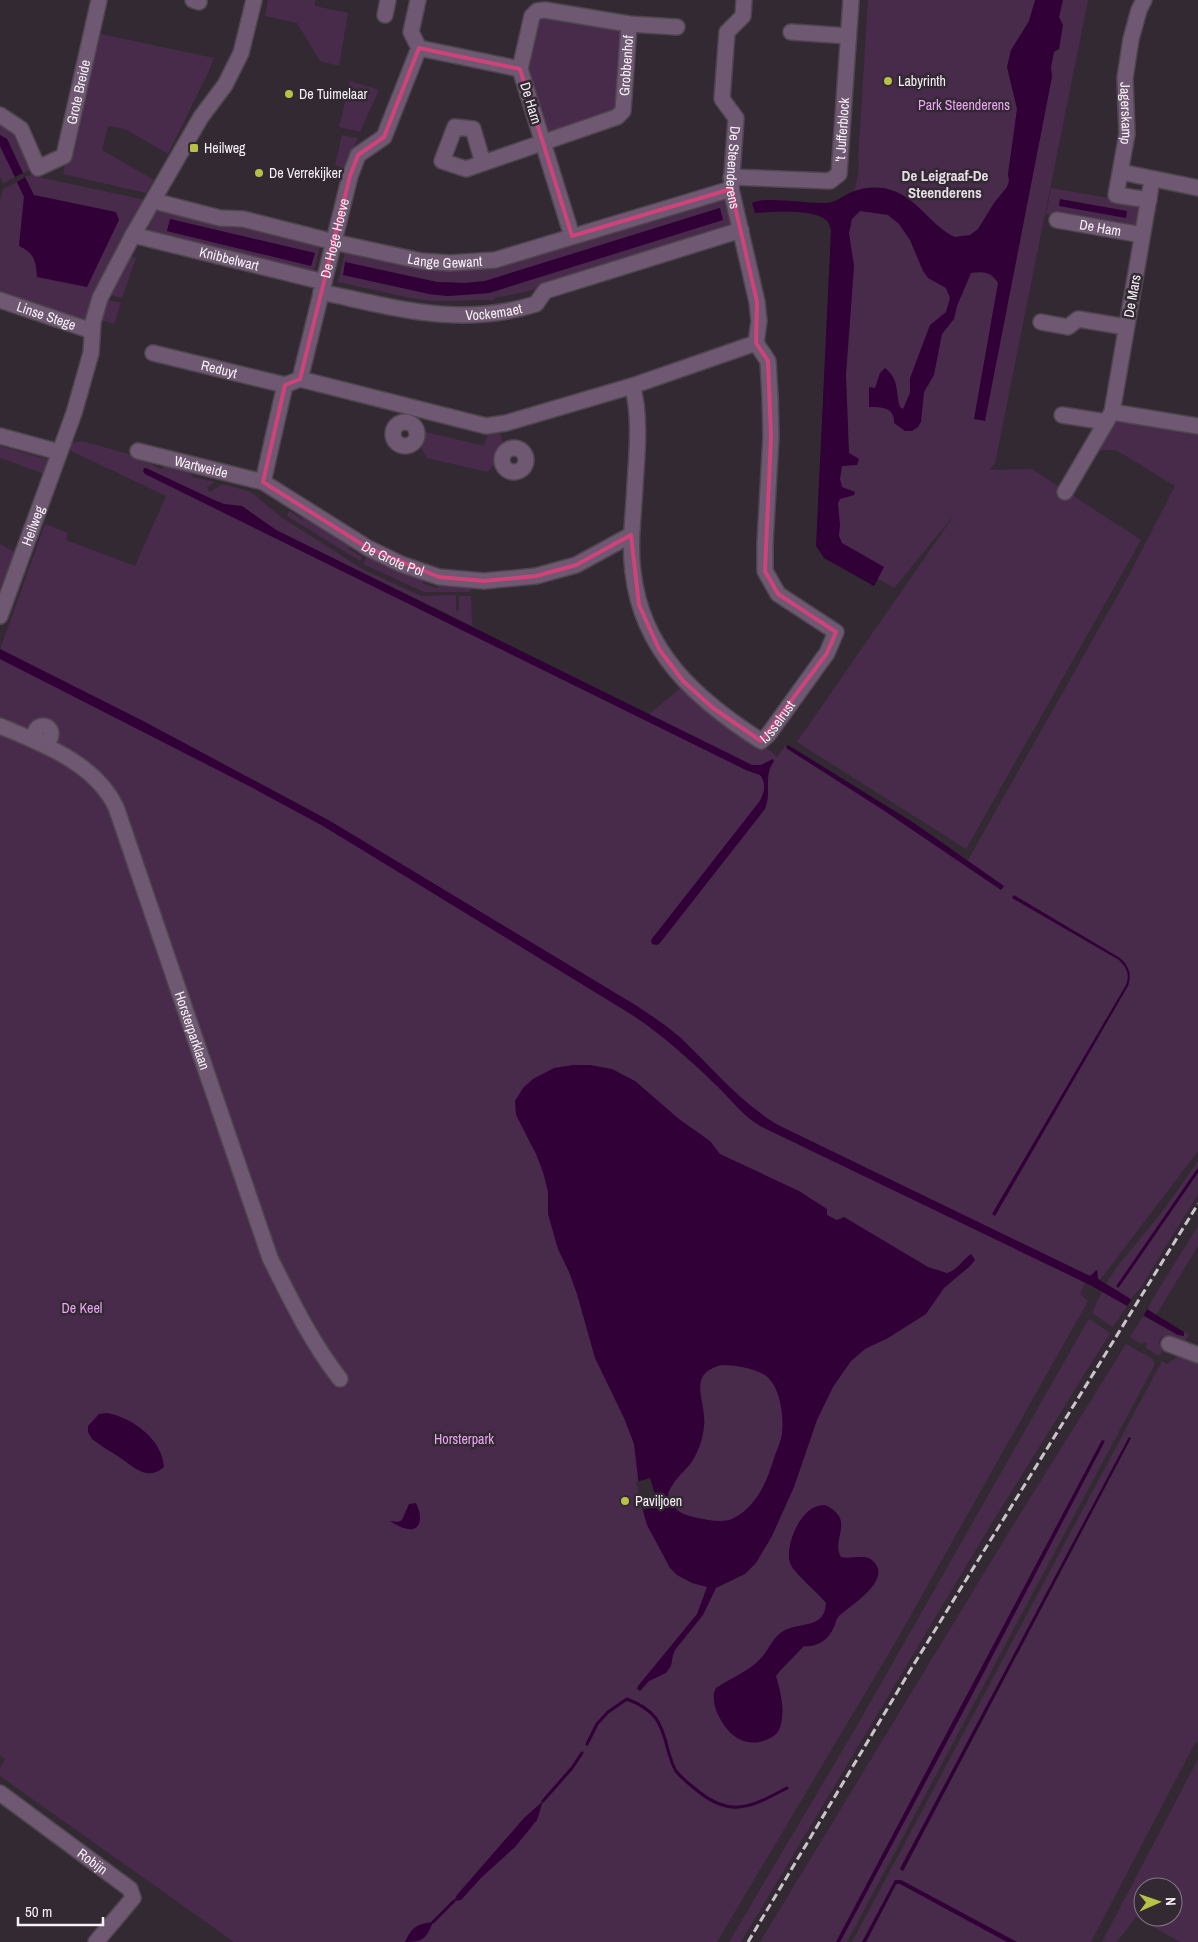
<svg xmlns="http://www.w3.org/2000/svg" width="1198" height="1942" viewBox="0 0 1198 1942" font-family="'Archivo Narrow',sans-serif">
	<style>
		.green { fill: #482b4b; fill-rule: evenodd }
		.water { fill: #300036; fill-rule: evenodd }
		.pier { fill: #322932 }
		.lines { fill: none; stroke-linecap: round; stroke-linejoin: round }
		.stream { stroke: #300036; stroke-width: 3 }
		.minor-casing { stroke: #4e454e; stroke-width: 18 }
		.minor { stroke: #6f5871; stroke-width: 15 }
		.rail { stroke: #cbc4cb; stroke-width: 3; stroke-dasharray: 8 4; stroke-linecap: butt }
		.marked { fill: none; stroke: #cd437a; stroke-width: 4; stroke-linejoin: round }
		.poi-dot { fill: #b7c147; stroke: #322932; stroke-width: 2 }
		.labels { text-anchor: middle; stroke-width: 5; stroke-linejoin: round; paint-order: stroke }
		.street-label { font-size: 14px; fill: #f7f1f7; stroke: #322932 }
		.poi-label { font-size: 14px; fill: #f7f1f7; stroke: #322932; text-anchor: start }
		.park-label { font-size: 14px; fill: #eea4f5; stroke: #322932 }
		.neighbourhood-label { font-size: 15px; font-weight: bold; fill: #e5dae6; stroke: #322932 }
	</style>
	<rect width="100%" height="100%" fill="#322932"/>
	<!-- green -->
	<path class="green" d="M 268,0 L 315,0 L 315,6 L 348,13 L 339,66 L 320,61 L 297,23 L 265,16 Z
		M 868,0 L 1088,0 L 995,463 L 990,470 L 1032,469 L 1141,540 L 966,849 L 797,742 L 955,514 L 894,588 L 833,553 L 846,217 C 852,199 859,180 859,161 L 858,161 Z
		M 539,16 L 622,29 L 623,35 L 615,112 L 549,133 L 545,129 L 525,68 Z
		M 96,33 L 214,58 L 208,73 L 168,154 L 125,129 L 108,126 L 102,150 L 154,180 L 146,193 L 63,174 Z
		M 350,81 L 379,90 L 360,132 L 339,127 Z
		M 0,120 L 17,132 L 34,168 L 23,173 L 7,139 L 0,135 Z
		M 342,135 L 358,138 L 344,169 L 335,165 Z
		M 0,146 L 15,177 L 3,184 L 0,177 Z
		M 35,173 L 38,177 L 146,200 L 142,203 L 86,323 L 0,295 L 0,201 L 3,189 L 17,182 L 24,197 L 19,245 L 30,251 L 36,264 L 86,287 L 33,195 L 25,177 Z
		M 1051,188 L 1139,203 L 1135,230 L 1046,214 Z
		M 727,198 L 733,227 L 525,292 L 494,298 L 494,300 L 432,301 L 410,298 L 338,282 L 345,252 L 433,269 ZM 719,208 L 722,220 L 489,293 L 448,296 L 429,294 L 346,263 L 437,282 L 465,283 L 485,281 Z
		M 163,208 L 321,243 L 313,275 L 148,232 L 149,226 L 158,209 ZM 170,219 L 314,253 L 312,265 L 167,231 Z
		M 125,255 L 136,258 L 122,298 L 105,294 Z
		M 104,299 L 121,303 L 114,324 L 97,318 Z
		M 1117,420 L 1198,435 L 1198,1151 L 1100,1280 L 1097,1277 L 1098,1271 L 1095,1270 L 1092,1275 L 1089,1275 L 1080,1294 L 1088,1301 L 895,1643 L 717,1942 L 234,1942 L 0,1776 L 0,1768 L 5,1759 L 1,1756 L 0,1757 L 0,659 C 108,713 218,766 323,826 C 421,882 515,944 612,999 L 616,994 L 330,821 L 143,721 L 0,649 L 45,524 L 68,533 L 66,540 L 135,566 L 166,496 L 69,450 L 71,443 L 82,441 L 136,456 L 160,469 L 163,469 L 165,464 L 185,467 L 193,477 L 215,482 L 207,487 L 209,492 L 223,484 L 251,492 L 281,517 L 364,570 L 422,596 L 456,595 L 456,611 L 459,611 L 459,596 L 471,596 L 472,626 L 276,530 L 242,506 L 224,504 L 214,500 L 146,468 L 144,468 L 146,474 L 746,770 L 760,775 L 763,778 L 774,762 L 772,759 L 761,765 L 752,765 L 649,714 L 682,687 L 730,726 L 767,748 L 777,757 L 785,746 L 968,860 L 1128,577 L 1175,486 L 1116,450 L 1098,450 Z
		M 422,431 L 484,446 L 488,433 L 501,434 C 505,449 498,462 487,472 L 427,458 L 420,446 Z
		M 0,446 L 47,459 L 47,468 L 45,474 L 0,458 Z
		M 289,511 L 302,519 L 306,512 L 353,542 L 349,549 L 362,557 L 360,561 L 287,516 Z
		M 0,544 L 16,553 L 0,598 Z
		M 369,552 L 425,576 L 423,584 L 438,588 L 440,580 L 471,585 L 471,591 L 469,592 L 424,592 L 363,564 Z
		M 1198,1161 L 1198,1194 L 1141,1287 L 1131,1299 L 1106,1284 L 1116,1268 L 1162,1212 Z
		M 1198,1226 L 1198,1246 L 1156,1315 L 1148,1309 L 1152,1300 Z
		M 1102,1291 L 1127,1306 L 1113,1327 L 1092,1313 Z
		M 1143,1316 L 1178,1335 L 1184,1334 L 1184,1332 L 1189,1334 L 1184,1343 L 1178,1344 L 1162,1336 L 1159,1342 L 1163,1349 L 1160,1355 L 1157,1355 L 1146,1348 L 1147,1344 L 1143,1342 L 1141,1344 L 1130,1337 Z
		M 1088,1320 L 1091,1320 L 1110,1333 L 987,1531 L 741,1942 L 729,1942 L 854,1731 Z
		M 1126,1344 L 1153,1359 L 1155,1364 L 847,1942 L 840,1942 L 972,1695 L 1104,1441 L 1102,1441 L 836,1942 L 760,1942 L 1009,1532 Z
		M 1183,1356 L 1198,1362 L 1198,1742 L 1195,1743 L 1091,1942 L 866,1942 L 899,1880 L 896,1880 L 862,1942 L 852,1942 L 1162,1361 L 1167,1364 L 1177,1357 ZM 1129,1437 L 1131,1438 L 903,1871 L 900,1868 Z
		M 1198,1759 L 1198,1942 L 1180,1942 L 1136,1917 L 1117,1942 L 1102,1942 ZM 1143,1887 L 1173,1887 L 1173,1917 L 1143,1917 Z"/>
	<!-- water -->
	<path class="water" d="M 1035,0 L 1063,0 L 1059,17 L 1063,25 L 1059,49 L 1054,52 L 1051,67 L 1052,77 L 985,421 L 974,419 L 998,283 C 992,272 983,271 971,273 L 957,306 L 954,319 L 942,334 L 934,375 L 924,392 L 921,422 L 918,427 L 912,431 L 905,431 L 894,423 C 895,407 881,407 869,407 L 869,387 L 875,388 L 880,373 L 885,368 C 900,380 895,391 900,407 L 903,409 L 910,393 L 910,378 L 930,325 L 946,312 L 950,298 L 946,288 L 928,278 L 923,271 L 910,240 L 899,224 L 888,215 L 860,211 L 852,219 L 849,233 L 854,266 L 846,375 L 849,453 L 859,459 L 857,465 L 842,466 L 840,479 L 842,487 L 855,492 L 854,495 L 840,499 L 838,503 L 840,525 L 839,536 L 842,543 L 884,567 L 874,586 L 824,558 L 816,546 L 831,230 C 830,227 829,222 826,220 C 814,209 771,212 755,213 L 752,203 C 765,196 807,204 825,203 C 834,203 838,199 846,195 C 860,187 879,185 894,191 C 919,200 932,227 955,237 L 970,235 L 978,229 L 994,203 L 1007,187 L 1009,181 L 1008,174 L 1017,109 L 1007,67 L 1011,50 L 1029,21 Z
		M 0,135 L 7,139 L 23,173 L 15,177 L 0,146 Z
		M 25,177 L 34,195 L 116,212 L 119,220 L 87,287 L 37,277 C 36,260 34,253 19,246 L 24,197 L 17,182 Z
		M 1060,199 L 1127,211 L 1126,218 L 1059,206 Z
		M 720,208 L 723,220 L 489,293 L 448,296 L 429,294 L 343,275 L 345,262 L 437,282 L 465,283 L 485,281 Z
		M 170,219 L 315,253 L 311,266 L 167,231 Z
		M 144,468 L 146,468 L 214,500 L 224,504 L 242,506 L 276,530 L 752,765 L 761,765 L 773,759 L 774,761 C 763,775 772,793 765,809 L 660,943 L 657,945 L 652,944 L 651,940 L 759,802 C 764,794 767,784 760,775 L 746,770 L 145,474 L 143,471 Z
		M 0,649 L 143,721 L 330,821 L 637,1006 C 652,1016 667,1026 681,1038 C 712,1068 741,1103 778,1125 L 1090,1276 L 1097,1270 L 1098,1279 L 1184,1332 L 1184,1336 L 1178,1335 L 1092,1286 L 762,1127 C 744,1117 733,1102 719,1088 C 690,1060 662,1034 629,1013 L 323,826 L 251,787 L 0,659 Z
		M 788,745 L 914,823 L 1004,886 L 1001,890 L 883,810 L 786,748 Z
		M 1014,895 L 1120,958 C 1129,966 1132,974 1128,986 L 995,1216 L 992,1214 L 1126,985 C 1130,974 1127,968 1119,960 L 1012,898 Z
		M 573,1065 L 590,1065 L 612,1069 L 635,1081 L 679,1119 L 710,1141 L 720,1154 L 799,1191 L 827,1209 L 827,1215 L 837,1220 L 844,1217 L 928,1267 L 947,1273 C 958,1270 962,1260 971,1254 L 975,1260 L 969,1267 L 944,1288 L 926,1314 L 888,1338 L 865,1349 L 851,1361 L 833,1387 L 817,1420 L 794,1487 L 772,1536 L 756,1563 L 745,1574 L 716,1588 L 703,1615 L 675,1650 L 673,1655 L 671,1666 L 666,1673 L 649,1681 L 640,1691 L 637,1689 L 638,1686 L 697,1614 L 707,1587 L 692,1583 L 677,1575 L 670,1568 L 647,1525 L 641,1504 L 634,1444 L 624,1418 L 595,1358 L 577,1294 L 569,1272 L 558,1249 L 548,1214 L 548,1192 L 543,1172 L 536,1154 L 516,1115 L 515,1101 L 523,1088 L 533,1079 L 554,1068 ZM 722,1365 C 733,1365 753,1368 763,1374 C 780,1383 784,1415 782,1433 C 781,1441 777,1450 774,1458 C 767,1482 756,1508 732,1519 C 721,1523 708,1520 698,1518 C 680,1514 674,1511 668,1494 C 674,1479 682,1474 691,1463 C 698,1453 703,1439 704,1426 C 707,1401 685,1374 722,1365 Z
		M 107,1413 C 133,1418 162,1439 164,1467 C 148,1481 136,1469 122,1459 C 112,1452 102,1447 92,1439 L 88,1432 L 88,1426 L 99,1414 Z
		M 1129,1437 L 1131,1438 L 903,1871 L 900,1869 Z
		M 1102,1440 L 1105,1441 L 972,1695 L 840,1942 L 836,1942 Z
		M 416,1503 C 419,1509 420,1513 420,1519 C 418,1537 399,1527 390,1521 L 398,1522 L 402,1520 L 409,1504 Z
		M 825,1505 C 857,1520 830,1539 841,1557 C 851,1560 863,1553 872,1560 C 895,1579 850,1606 839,1616 C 836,1619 836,1623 834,1627 C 829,1639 817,1648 804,1646 L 779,1672 L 776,1676 C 781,1693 786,1713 779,1730 C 776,1736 769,1739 763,1741 C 740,1748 724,1730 716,1710 C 714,1703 712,1694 716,1688 C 731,1678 751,1670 762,1657 C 770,1648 773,1636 785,1630 C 803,1622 825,1628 826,1603 C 818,1593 793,1572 790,1563 C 785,1546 798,1516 813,1508 C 816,1506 821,1505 825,1505 Z
		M 543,1801 L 537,1820 L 515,1847 L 482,1877 L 461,1900 L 454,1901 L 457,1895 L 524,1818 Z
		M 895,1880 L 901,1880 L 1017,1942 L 1007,1942 L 900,1884 L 896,1884 L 866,1942 L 862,1942 Z
		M 433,1922 C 426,1939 423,1942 405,1942 C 412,1927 417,1924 433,1922 Z"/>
	<!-- pier -->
	<path class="pier" d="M 1133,1297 L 1149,1306 L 1142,1318 L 1126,1308 Z
		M 650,1478 L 658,1504 L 643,1510 L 636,1482 Z"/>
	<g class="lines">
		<!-- stream -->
		<path class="stream" d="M 1118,1286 L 1198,1170
			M 587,1744 L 597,1724 L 608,1712 L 627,1699 C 655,1710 661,1721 668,1750 C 670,1756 672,1765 676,1771 C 682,1779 692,1786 699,1792 C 733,1819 754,1805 787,1788
			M 543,1801 L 572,1768 L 582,1753
			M 433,1922 L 454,1901"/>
		<!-- minor casing -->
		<g class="minor-casing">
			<g id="minor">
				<path d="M 193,0 L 199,2"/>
				<path id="s1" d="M 744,0 L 743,16 L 727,32 L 722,99 L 736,118 L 731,189 L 757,302 L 759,321 L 756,343"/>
				<path id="s2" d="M 1144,0 L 1139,10 L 1131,39 L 1125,78 L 1127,134 L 1116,195 L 1149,200"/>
				<path d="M 385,15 L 388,0"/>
				<path d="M 791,32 L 848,36"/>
				<path d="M 419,48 L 520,69"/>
				<path id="s3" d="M 0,115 L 21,129 L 38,168 L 64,156 L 99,0"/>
				<path id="s4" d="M 483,163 L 473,129 L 455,127 L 442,161 L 466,169 L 617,117 L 623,111 L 629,24"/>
				<path d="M 1121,172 L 1198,188"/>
				<path id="s5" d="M 731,177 L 830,181 L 839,174 L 851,0"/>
				<path d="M 1152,180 L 1112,412 L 1198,426"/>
				<path id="s6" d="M 154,201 L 220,218 L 243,219 L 334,242 L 421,261 L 450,263 L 495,260 L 731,189"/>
				<path id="s7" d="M 1057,220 L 1142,235"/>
				<path id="s8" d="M 133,235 L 324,282"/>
				<path d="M 572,236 L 520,69 L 532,16 L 537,11 L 545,10 L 629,24 L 677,27"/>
				<path id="s9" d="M 321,292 C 397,308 459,328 536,304 L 545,291 L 741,230"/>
				<path id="s10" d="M 0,300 L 92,331"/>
				<path d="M 1041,322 L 1068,327 L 1078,319 L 1126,327"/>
				<path id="s11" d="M 153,353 L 285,385"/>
				<path id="s12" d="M 300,379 L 350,176 L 358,155 L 384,137 L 419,48 L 411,32 L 418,0"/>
				<path d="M 285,385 L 300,379 L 486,426 L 506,423 L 632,386 L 756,343"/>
				<path id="s13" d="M 632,386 C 641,413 637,455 635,484 C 634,513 629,542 633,572 C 642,652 697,700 761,741 L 768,735 L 827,653 L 836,632 L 778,594 L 765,571 L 765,543 L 771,436 L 770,396 L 768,361 L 756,343"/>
				<path d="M 1062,415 L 1106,422"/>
				<circle cx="405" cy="434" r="12"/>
				<path d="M 0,436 L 59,452"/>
				<circle cx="514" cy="460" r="12"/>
				<path id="s14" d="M 138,451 L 263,482 L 368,548 L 401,564 L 439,577 L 484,581 L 536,576 L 576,565 L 631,535"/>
				<path d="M 263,482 L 285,385"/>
				<path d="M 1065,492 L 1112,412"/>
				<path id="s15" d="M 0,616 L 74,413 L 91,353 L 93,322 L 100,298 L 133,235 L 201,117 L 225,85 L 241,53 L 254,0"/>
				<path id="s16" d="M 0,726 C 43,744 95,763 116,807 L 270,1258 C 291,1300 311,1342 340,1379"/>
				<circle cx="43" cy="734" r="8"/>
				<path d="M 1169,1344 L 1198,1355"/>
				<path id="s17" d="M 0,1793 L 130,1889 L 133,1898 L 96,1942"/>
			</g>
		</g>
		<!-- minor -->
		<use href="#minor" class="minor"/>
		<!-- rail -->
		<path class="rail" d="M 748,1942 L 911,1669 L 1198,1204"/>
	</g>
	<!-- marked area -->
	<path class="marked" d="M 419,48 L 520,69 L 572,236 L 731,189 L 757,302 L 756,343 L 768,361 L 771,436 L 765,571 L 778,594 L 836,632 L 827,653 L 761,741 L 713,708 L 683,681 L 659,649 L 639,605 L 631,535 L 576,565 L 536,576 L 484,581 L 439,577 L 368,548 L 263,482 L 285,385 L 300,379 L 350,176 L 358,155 L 384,137 Z"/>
	<!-- markers -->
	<g class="poi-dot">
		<circle cx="888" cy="81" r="5"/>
		<circle cx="289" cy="94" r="5"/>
		<rect x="189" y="143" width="10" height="10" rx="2.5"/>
		<circle cx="259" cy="173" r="5"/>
		<circle cx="625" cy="1501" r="5"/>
	</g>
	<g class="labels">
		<!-- street labels -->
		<g class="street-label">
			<text dy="5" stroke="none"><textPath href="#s4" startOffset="329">Grobbenhof</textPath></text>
			<text dy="5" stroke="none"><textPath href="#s3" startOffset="162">Grote Breide</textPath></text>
			<text transform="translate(531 103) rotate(73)" y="5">De Harn</text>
			<text dy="5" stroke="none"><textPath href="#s2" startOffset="116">Jagerskamp</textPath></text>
			<text dy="5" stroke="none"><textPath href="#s5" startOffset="155">'t Jufferblock</textPath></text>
			<text dy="5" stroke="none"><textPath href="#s1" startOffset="179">De Steenderens</textPath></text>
			<text dy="5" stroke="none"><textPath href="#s7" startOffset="44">De Ham</textPath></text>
			<text dy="5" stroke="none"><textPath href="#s12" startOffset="145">De Hoge Hoeve</textPath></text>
			<text dy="5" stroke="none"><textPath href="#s6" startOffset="298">Lange Gewant</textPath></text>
			<text dy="5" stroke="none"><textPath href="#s8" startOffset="99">Knibbelwart</textPath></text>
			<text transform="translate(1132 296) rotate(-80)" y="5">De Mars</text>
			<text dy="5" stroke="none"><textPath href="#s9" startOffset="175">Vockemaet</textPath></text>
			<text dy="5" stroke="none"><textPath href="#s10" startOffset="49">Linse Stege</textPath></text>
			<text dy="5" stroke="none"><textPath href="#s11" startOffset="68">Reduyt</textPath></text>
			<text dy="5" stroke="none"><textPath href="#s14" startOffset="65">Wartweide</textPath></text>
			<text dy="5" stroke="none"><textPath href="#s15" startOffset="96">Heilweg</textPath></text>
			<text dy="5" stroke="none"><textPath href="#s14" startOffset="280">De Grote Pol</textPath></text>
			<text dy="5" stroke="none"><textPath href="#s13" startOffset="432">IJsselrust</textPath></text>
			<text dy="5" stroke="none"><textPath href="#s16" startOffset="381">Horsterparklaan</textPath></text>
			<text dy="5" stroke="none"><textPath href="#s17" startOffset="115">Robijn</textPath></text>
		</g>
		<!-- poi labels -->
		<g class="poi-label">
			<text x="898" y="86">Labyrinth</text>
			<text x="299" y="99">De Tuimelaar</text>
			<text x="204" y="153">Heilweg</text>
			<text x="269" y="178">De Verrekijker</text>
			<text x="635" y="1506">Paviljoen</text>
		</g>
		<!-- park labels -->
		<g class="park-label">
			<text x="964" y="110">Park Steenderens</text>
			<text x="82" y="1313">De Keel</text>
			<text x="464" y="1444">Horsterpark</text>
		</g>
		<!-- neighbourhood labels -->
		<g class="neighbourhood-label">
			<text x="945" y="181">De Leigraaf-De<tspan x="945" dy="17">Steenderens</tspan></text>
		</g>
	</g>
	<!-- north arrow -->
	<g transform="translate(1158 1902) rotate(88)"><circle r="24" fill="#322932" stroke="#817981"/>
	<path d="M0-4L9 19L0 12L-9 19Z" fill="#b7c147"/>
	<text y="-8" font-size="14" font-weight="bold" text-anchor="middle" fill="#f7f1f7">N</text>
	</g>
	<!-- scale -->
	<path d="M18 1917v8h85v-8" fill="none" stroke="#f7f1f7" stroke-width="2.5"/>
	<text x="25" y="1917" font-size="15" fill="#f7f1f7" stroke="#322932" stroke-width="4" paint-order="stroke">50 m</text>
</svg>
